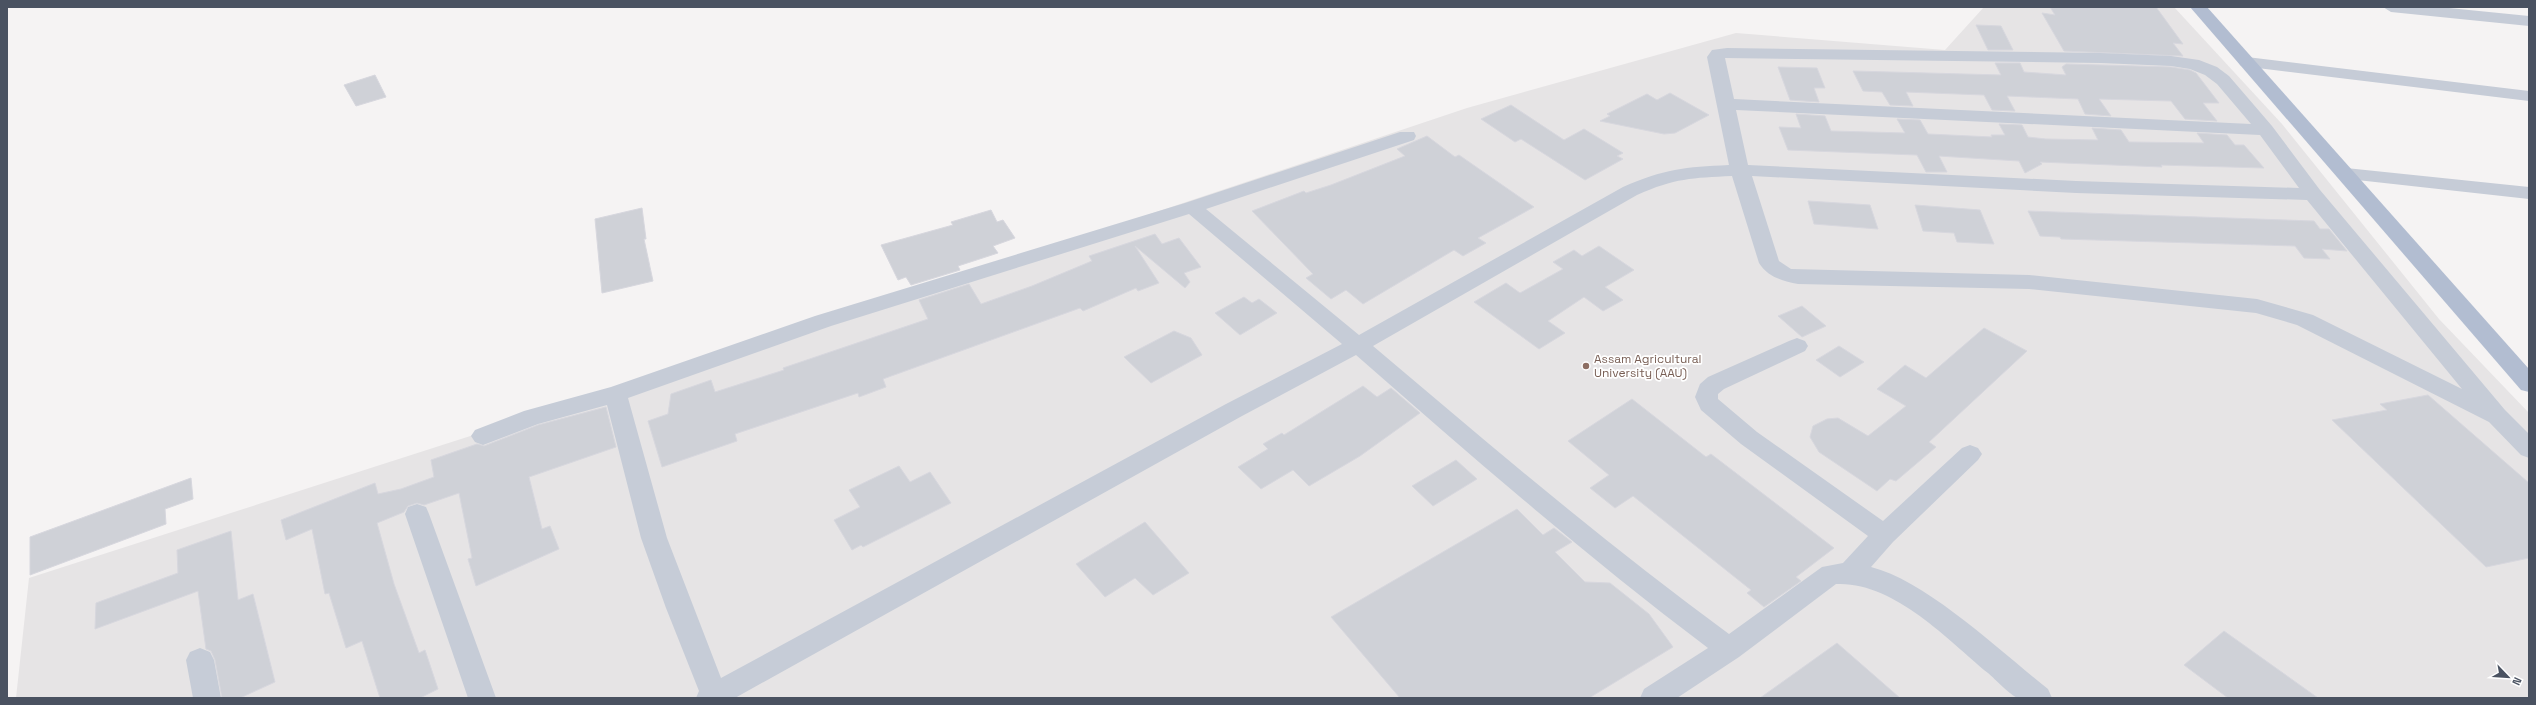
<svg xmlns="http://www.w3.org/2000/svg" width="2536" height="705" viewBox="0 0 2536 705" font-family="'Space Grotesk',sans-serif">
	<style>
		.education { fill: #e6e4e5 }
		.building { fill: #cfd1d7; stroke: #d7d7de }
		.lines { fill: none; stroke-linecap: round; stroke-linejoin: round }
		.minor { fill: #c6ccd7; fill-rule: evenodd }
		.major { fill: #b2bdd1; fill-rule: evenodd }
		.education-dot { fill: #8d6e63; stroke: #fff; stroke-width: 1.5 }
		.labels { text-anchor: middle; stroke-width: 3.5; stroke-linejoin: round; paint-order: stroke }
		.education-label { font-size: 12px; fill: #785e54; stroke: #fff; text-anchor: start }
	</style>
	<rect width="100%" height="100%" fill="#f5f3f3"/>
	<!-- education -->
	<path class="education" d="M 1984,7 L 2174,7 L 2282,124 L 2439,319 L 2529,413 L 2529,698 L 16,698 L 29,578 L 902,297 L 1467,108 L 1736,33 L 1945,50 Z"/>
	<!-- building -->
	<path class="building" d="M 2050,7 L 2156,7 L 2183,44 L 2173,43 L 2183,56 L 2064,51 L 2042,13 L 2055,15 Z
		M 1976,25 L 2001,26 L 2013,50 L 1988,50 Z
		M 1995,63 L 2020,63 L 2024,72 L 2066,75 L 2062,67 L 2066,64 L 2171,67 L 2190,70 L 2196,73 L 2219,103 L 2203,103 L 2217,121 L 2185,119 L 2171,101 L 2099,99 L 2111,116 L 2085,114 L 2078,99 L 2007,96 L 2015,111 L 1992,110 L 1984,95 L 1906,92 L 1913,106 L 1890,105 L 1882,92 L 1863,91 L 1853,71 L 2001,75 Z
		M 1778,67 L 1817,68 L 1825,88 L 1814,88 L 1819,102 L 1790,100 Z
		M 375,75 L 386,97 L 356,106 L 344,85 Z
		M 1670,93 L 1709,115 L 1675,133 L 1664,134 L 1600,121 L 1610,116 L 1607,114 L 1647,94 L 1657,100 Z
		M 1511,105 L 1564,140 L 1584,129 L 1623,153 L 1617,156 L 1623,159 L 1585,180 L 1521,139 L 1515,142 L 1481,119 Z
		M 1796,114 L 1825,116 L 1831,131 L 1905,133 L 1897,119 L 1920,120 L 1928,134 L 1992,137 L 1991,135 L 2005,135 L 1999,124 L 2022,125 L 2028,137 L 2046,139 L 2098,140 L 2092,128 L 2121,130 L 2129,142 L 2204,143 L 2197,133 L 2227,135 L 2235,145 L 2244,145 L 2264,168 L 2161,165 L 2162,167 L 2040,162 L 2042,164 L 2025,173 L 2019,161 L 1939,156 L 1947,172 L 1926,172 L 1917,155 L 1788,150 L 1779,127 L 1801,128 Z
		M 1427,136 L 1455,157 L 1459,155 L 1534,207 L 1478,238 L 1486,243 L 1463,256 L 1454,250 L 1363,304 L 1346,290 L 1331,299 L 1306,278 L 1313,274 L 1252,211 L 1304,191 L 1306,193 L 1331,185 L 1405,156 L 1397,149 Z
		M 1808,201 L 1870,205 L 1878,229 L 1814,224 Z
		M 1915,205 L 1980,210 L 1994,244 L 1957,242 L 1954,233 L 1923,231 Z
		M 642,208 L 646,239 L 644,239 L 653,281 L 602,293 L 595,219 Z
		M 991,210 L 997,222 L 1003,220 L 1015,238 L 993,246 L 998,253 L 958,266 L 960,270 L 911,285 L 906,277 L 898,280 L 881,245 L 953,225 L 951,222 Z
		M 2028,211 L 2314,221 L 2320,229 L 2329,229 L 2347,251 L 2322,249 L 2330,259 L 2304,258 L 2295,246 L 2061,239 L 2060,237 L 2040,236 Z
		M 1155,234 L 1162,244 L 1179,238 L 1201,267 L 1184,273 L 1190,282 L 1185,288 L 1135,246 L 1159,283 L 1138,291 L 1136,288 L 1083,311 L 1080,308 L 883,379 L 886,387 L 859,397 L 858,393 L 735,434 L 737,441 L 662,467 L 648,421 L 668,414 L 671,394 L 711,380 L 715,392 L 784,370 L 783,368 L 928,319 L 919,300 L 969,284 L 981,304 L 1032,286 L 1092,261 L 1089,256 Z
		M 1599,246 L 1634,270 L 1605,287 L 1623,300 L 1603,311 L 1584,297 L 1548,321 L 1565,333 L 1539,349 L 1474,302 L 1506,283 L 1520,293 L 1563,269 L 1553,262 L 1574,250 L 1582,256 Z
		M 1244,297 L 1252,303 L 1259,299 L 1277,313 L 1240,335 L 1215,313 Z
		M 1802,306 L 1826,326 L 1802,337 L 1778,316 Z
		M 1984,328 L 2027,351 L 1929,442 L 1936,447 L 1896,481 L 1890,479 L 1877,491 L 1819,452 L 1810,437 L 1813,426 L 1827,419 L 1838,418 L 1868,436 L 1906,406 L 1877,389 L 1905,365 L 1926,378 Z
		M 1174,331 L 1191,338 L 1202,355 L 1151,383 L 1124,357 Z
		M 1839,346 L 1864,362 L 1840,377 L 1816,360 Z
		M 1363,386 L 1377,397 L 1391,388 L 1420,413 L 1360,456 L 1309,486 L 1293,470 L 1261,489 L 1238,467 L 1268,449 L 1263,444 L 1282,433 L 1284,435 Z
		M 2428,395 L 2529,483 L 2529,558 L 2486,567 L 2332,420 L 2387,410 L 2380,404 Z
		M 1632,399 L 1706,457 L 1711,454 L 1834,548 L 1796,577 L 1801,581 L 1764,607 L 1747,593 L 1751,590 L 1633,496 L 1615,508 L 1590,488 L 1609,475 L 1568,441 Z
		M 606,407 L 616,447 L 529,477 L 542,529 L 550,526 L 559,549 L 476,586 L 468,559 L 472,558 L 459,493 L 424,505 L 417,503 L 408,506 L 404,512 L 377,523 L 394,584 L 419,653 L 425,650 L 438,689 L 420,698 L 380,698 L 362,641 L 346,648 L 329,593 L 325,594 L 312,529 L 286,540 L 281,520 L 375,483 L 378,494 L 401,489 L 434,477 L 431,460 L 477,444 L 484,446 L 538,425 Z
		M 1456,460 L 1477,479 L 1433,506 L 1412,486 Z
		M 899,466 L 910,482 L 930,472 L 951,503 L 863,547 L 861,545 L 852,550 L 834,520 L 860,507 L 849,490 Z
		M 191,478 L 193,499 L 165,509 L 166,524 L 30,575 L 30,537 Z
		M 1517,509 L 1543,535 L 1554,528 L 1572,542 L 1555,552 L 1585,582 L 1610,583 L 1649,614 L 1673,647 L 1589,698 L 1400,698 L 1331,617 Z
		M 1145,522 L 1189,573 L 1153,595 L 1135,578 L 1105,597 L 1076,564 Z
		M 231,531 L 238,600 L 253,594 L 275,682 L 240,698 L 222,698 L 215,660 L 211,651 L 206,649 L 198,591 L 95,629 L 96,603 L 178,573 L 177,550 Z
		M 2224,631 L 2318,698 L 2228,698 L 2184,665 Z
		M 1837,643 L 1900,698 L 1760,698 Z"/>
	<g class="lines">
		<!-- minor -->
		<path class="minor" d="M 2383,7 L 2439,7 L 2529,16 L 2529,26 L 2391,12 Z
			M 1727,48 L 2101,53 L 2171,56 L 2199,60 L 2217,67 L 2229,76 L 2272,126 L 2320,190 L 2505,410 L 2529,434 L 2529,458 L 2521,455 L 2489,422 L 2297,325 L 2256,313 L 2029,289 L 1798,284 C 1782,281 1768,277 1759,263 L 1732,176 C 1692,178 1675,178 1637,195 L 1373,346 C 1490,445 1606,544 1729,634 L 1822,567 L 1843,563 L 1868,536 L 1741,444 L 1701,410 L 1695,397 L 1700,384 L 1708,377 L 1789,341 L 1797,338 L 1805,341 L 1808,346 L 1805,351 L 1724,389 L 1718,394 L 1718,399 L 1757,432 L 1883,521 L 1962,448 L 1970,445 L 1978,448 L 1982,454 L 1978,460 L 1893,542 L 1871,567 C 1927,581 2001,652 2048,689 L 2052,698 C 2042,698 2028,701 2018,698 C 2011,696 1995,679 1988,673 C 1947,639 1893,581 1836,584 L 1739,657 L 1677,698 L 1640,698 L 1644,689 L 1708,648 C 1586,556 1471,456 1356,355 L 1242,416 L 735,698 L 696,698 L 699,691 L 666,608 L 641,538 L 607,405 L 538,424 L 483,445 L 475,442 L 471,436 L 475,430 L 524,411 L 611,387 L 815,316 L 1185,203 L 1400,132 L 1414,132 L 1416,136 L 1414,140 L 1206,209 L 1359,335 L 1623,187 C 1664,169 1685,167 1729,165 L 1707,57 L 1712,50 ZM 1725,58 L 2101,63 L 2171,66 L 2190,69 L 2205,75 L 2217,84 L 2251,124 L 1734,99 ZM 1736,110 L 2260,135 L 2299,188 L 2076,181 L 1748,165 ZM 1752,176 L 2076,193 L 2307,200 L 2462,389 L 2313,315 L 2257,299 L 2029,275 L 1791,269 L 1779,261 ZM 1189,214 L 1342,344 L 1226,404 L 721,678 L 667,538 L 628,398 L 831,326 Z
			M 2247,57 L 2529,91 L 2529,101 L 2241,66 L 2238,62 L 2241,58 Z
			M 2346,168 L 2529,187 L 2529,199 L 2339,178 L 2336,174 L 2339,170 Z
			M 417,504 L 426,507 L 429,514 L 496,698 L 468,698 L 405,514 L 408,507 Z
			M 200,648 L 210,652 L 214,660 L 221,698 L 193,698 L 186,660 L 190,652 Z"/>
		<!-- major -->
		<path class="major" d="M 2190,7 L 2207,7 L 2529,369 L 2529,392 L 2521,390 Z"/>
	</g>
	<!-- markers -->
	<circle class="education-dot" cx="1586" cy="366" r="4"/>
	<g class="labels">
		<!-- education labels -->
		<g class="education-label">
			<text x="1594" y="363">Assam Agricultural<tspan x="1594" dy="14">University (AAU)</tspan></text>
		</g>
	</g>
	<!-- border -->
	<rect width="2536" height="705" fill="none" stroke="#4a5261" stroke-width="16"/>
	<!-- north arrow -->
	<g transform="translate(2508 677) rotate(115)" stroke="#ffffff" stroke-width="3" paint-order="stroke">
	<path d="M0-3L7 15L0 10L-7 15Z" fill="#4a5261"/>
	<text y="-6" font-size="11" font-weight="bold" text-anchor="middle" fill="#4a5261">N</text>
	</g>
</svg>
